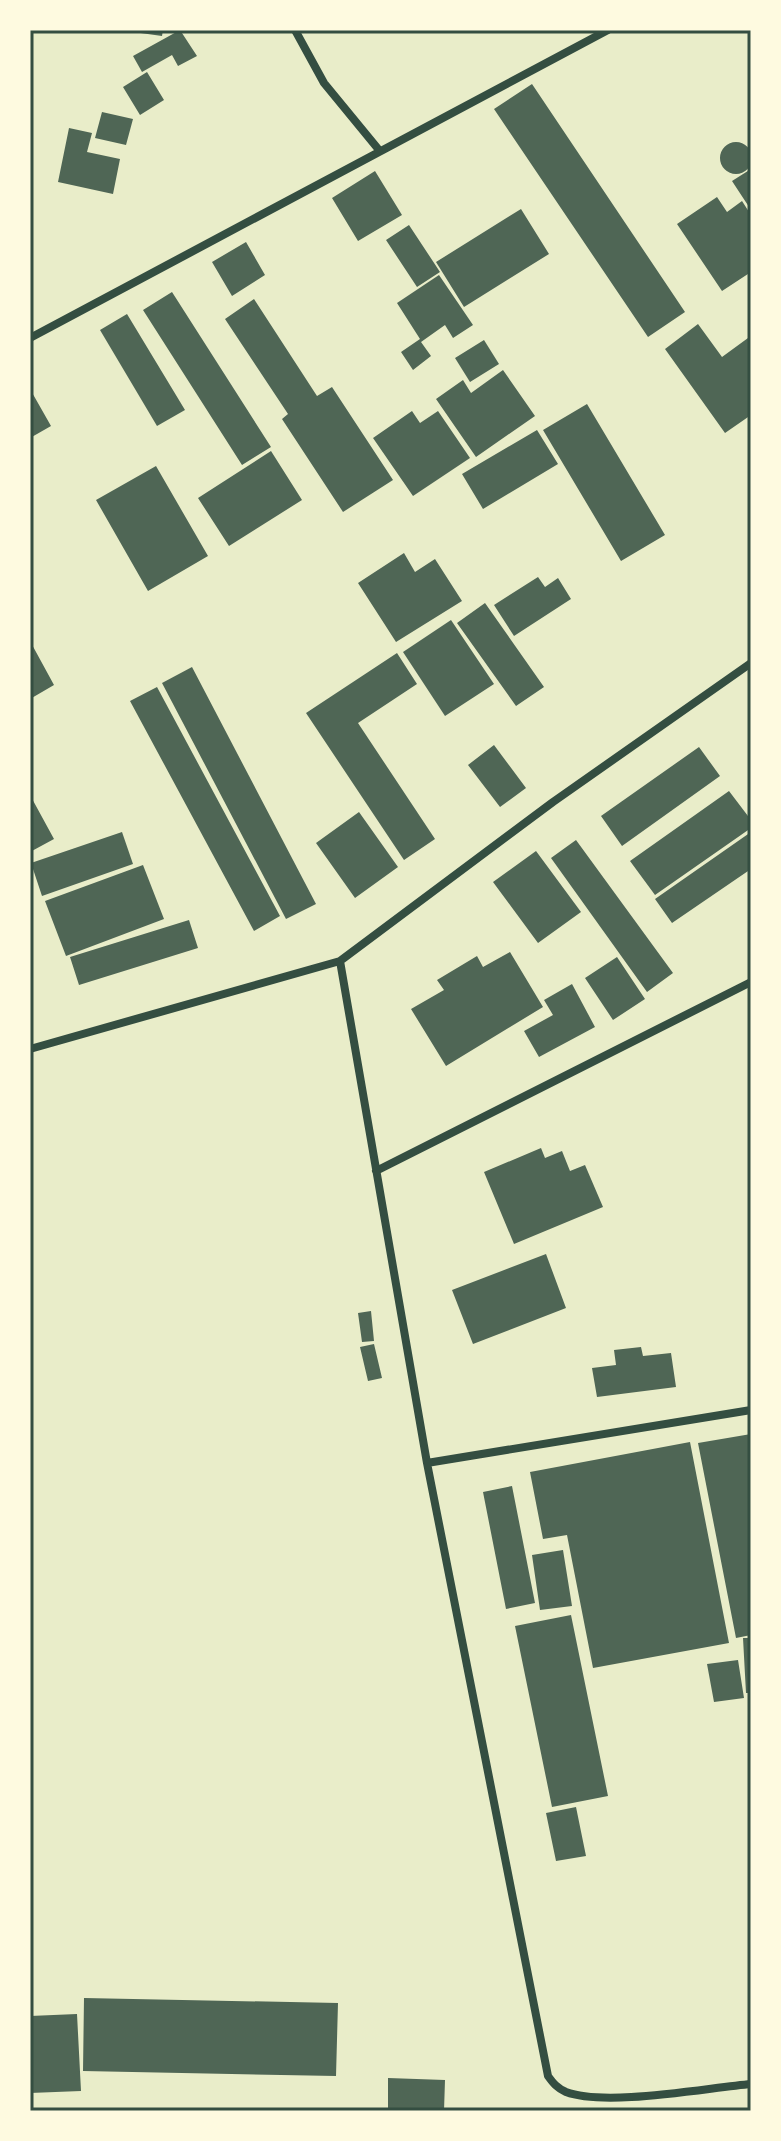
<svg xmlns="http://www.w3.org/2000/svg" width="781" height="2141" viewBox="0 0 781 2141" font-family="Mulish,sans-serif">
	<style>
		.building { fill: #4f6655 }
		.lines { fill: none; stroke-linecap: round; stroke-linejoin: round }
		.minor { stroke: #344e41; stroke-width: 8 }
		.neatline { fill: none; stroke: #344e41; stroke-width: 3 }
	</style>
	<rect width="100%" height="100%" fill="#e9edc9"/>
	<!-- building -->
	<path class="building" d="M 119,30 L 163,30 L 162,36 Z
		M 180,30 L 197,56 L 178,66 L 172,55 L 142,72 L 133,56 Z
		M 147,72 L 164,100 L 140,115 L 123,87 Z
		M 532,84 L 685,312 L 648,337 L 494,109 Z
		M 102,112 L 133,119 L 126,145 L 95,138 Z
		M 69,128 L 92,133 L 87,152 L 120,159 L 113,194 L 58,182 Z
		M720 158a16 16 0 1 1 32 0a16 16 0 1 1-32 0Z
		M 751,169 L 751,210 L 732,181 Z
		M 375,171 L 402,215 L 358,241 L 332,198 Z
		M 717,197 L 727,212 L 742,201 L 751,215 L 751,272 L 722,291 L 677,224 Z
		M 521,209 L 549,254 L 464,307 L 436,262 Z
		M 409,225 L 440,272 L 417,287 L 386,240 Z
		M 246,242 L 265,275 L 232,296 L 212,262 Z
		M 439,275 L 473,325 L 453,338 L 445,325 L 421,342 L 431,356 L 413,370 L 401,352 L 420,339 L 397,303 Z
		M 172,292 L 271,447 L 242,465 L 143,310 Z
		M 254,299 L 317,396 L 332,387 L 393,480 L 343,512 L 282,419 L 288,414 L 225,319 Z
		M 127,314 L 185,410 L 157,426 L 100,330 Z
		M 698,324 L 722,357 L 748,338 L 751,342 L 751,415 L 725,433 L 665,349 Z
		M 484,340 L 499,364 L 470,382 L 455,358 Z
		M 503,370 L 535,416 L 476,457 L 436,399 L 463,380 L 471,393 Z
		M 30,389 L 51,426 L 30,438 Z
		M 587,404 L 665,535 L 621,561 L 543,430 Z
		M 412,411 L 420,423 L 438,411 L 470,458 L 413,496 L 373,438 Z
		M 537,430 L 558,464 L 483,509 L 462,474 Z
		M 271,451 L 302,500 L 229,546 L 198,498 Z
		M 156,466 L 208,556 L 148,591 L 96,500 Z
		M 404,553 L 415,572 L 435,559 L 462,601 L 396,642 L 358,583 Z
		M 538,577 L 545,587 L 558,578 L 571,599 L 514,636 L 494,605 Z
		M 485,603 L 544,687 L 516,706 L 457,623 Z
		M 451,620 L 494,684 L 445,716 L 403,652 Z
		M 30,641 L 54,685 L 30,699 Z
		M 397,653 L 417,684 L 358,723 L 435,839 L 404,860 L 306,713 Z
		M 192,667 L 316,904 L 286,919 L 162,683 Z
		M 157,687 L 280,916 L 254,931 L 130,701 Z
		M 494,745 L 526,788 L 500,807 L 468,765 Z
		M 699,747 L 720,776 L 622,846 L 601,816 Z
		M 729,791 L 751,820 L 751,828 L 655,895 L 630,861 Z
		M 30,795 L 54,839 L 30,852 Z
		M 359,812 L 398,867 L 355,898 L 316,843 Z
		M 122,832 L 133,864 L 42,896 L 31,863 Z
		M 751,832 L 751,869 L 672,923 L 655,899 Z
		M 576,840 L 673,973 L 647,992 L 551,858 Z
		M 536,851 L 581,912 L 538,943 L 493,882 Z
		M 143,865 L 164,919 L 66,956 L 45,901 Z
		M 189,920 L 198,948 L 79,985 L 70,957 Z
		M 510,952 L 543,1007 L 446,1066 L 411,1009 L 444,990 L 437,980 L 477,956 L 483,967 Z
		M 617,957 L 645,999 L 613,1020 L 585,978 Z
		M 572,984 L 595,1027 L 539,1057 L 524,1031 L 553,1015 L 544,1000 Z
		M 541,1148 L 545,1158 L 562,1151 L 570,1171 L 585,1165 L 603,1207 L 514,1244 L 484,1172 Z
		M 546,1254 L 566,1308 L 473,1344 L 452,1290 Z
		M 371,1311 L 374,1341 L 362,1342 L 358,1313 Z
		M 374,1344 L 382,1378 L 368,1381 L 360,1347 Z
		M 641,1347 L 643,1356 L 671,1353 L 676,1387 L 597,1397 L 592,1368 L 616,1365 L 614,1350 Z
		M 751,1434 L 751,1635 L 736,1638 L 698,1443 Z
		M 690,1442 L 729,1643 L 593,1668 L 567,1535 L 543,1539 L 530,1472 Z
		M 512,1486 L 535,1603 L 506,1609 L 483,1492 Z
		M 563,1550 L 572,1606 L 540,1610 L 532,1555 Z
		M 571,1615 L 608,1796 L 552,1807 L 515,1626 Z
		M 743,1638 L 751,1638 L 751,1693 L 746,1693 Z
		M 738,1660 L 744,1698 L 714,1702 L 707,1664 Z
		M 576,1807 L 586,1856 L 556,1861 L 546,1813 Z
		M 84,1998 L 338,2003 L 336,2076 L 83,2071 Z
		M 77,2014 L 81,2091 L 30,2093 L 30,2016 Z
		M 388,2078 L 445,2080 L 444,2111 L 388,2111 Z"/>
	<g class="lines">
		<!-- minor -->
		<path class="minor" d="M 295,30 L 324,83 L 379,150
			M 30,338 L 608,30
			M 340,961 L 427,1463 L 548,2076 C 553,2083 557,2088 566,2092 C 606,2107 705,2088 751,2084
			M 30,1049 L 340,961 L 553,802 L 751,663
			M 376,1171 L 751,982
			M 427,1463 L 751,1410"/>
	</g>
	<!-- border -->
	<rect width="781" height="2141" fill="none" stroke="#fefae0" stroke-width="64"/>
	<rect x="32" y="32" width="717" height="2077" class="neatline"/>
</svg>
